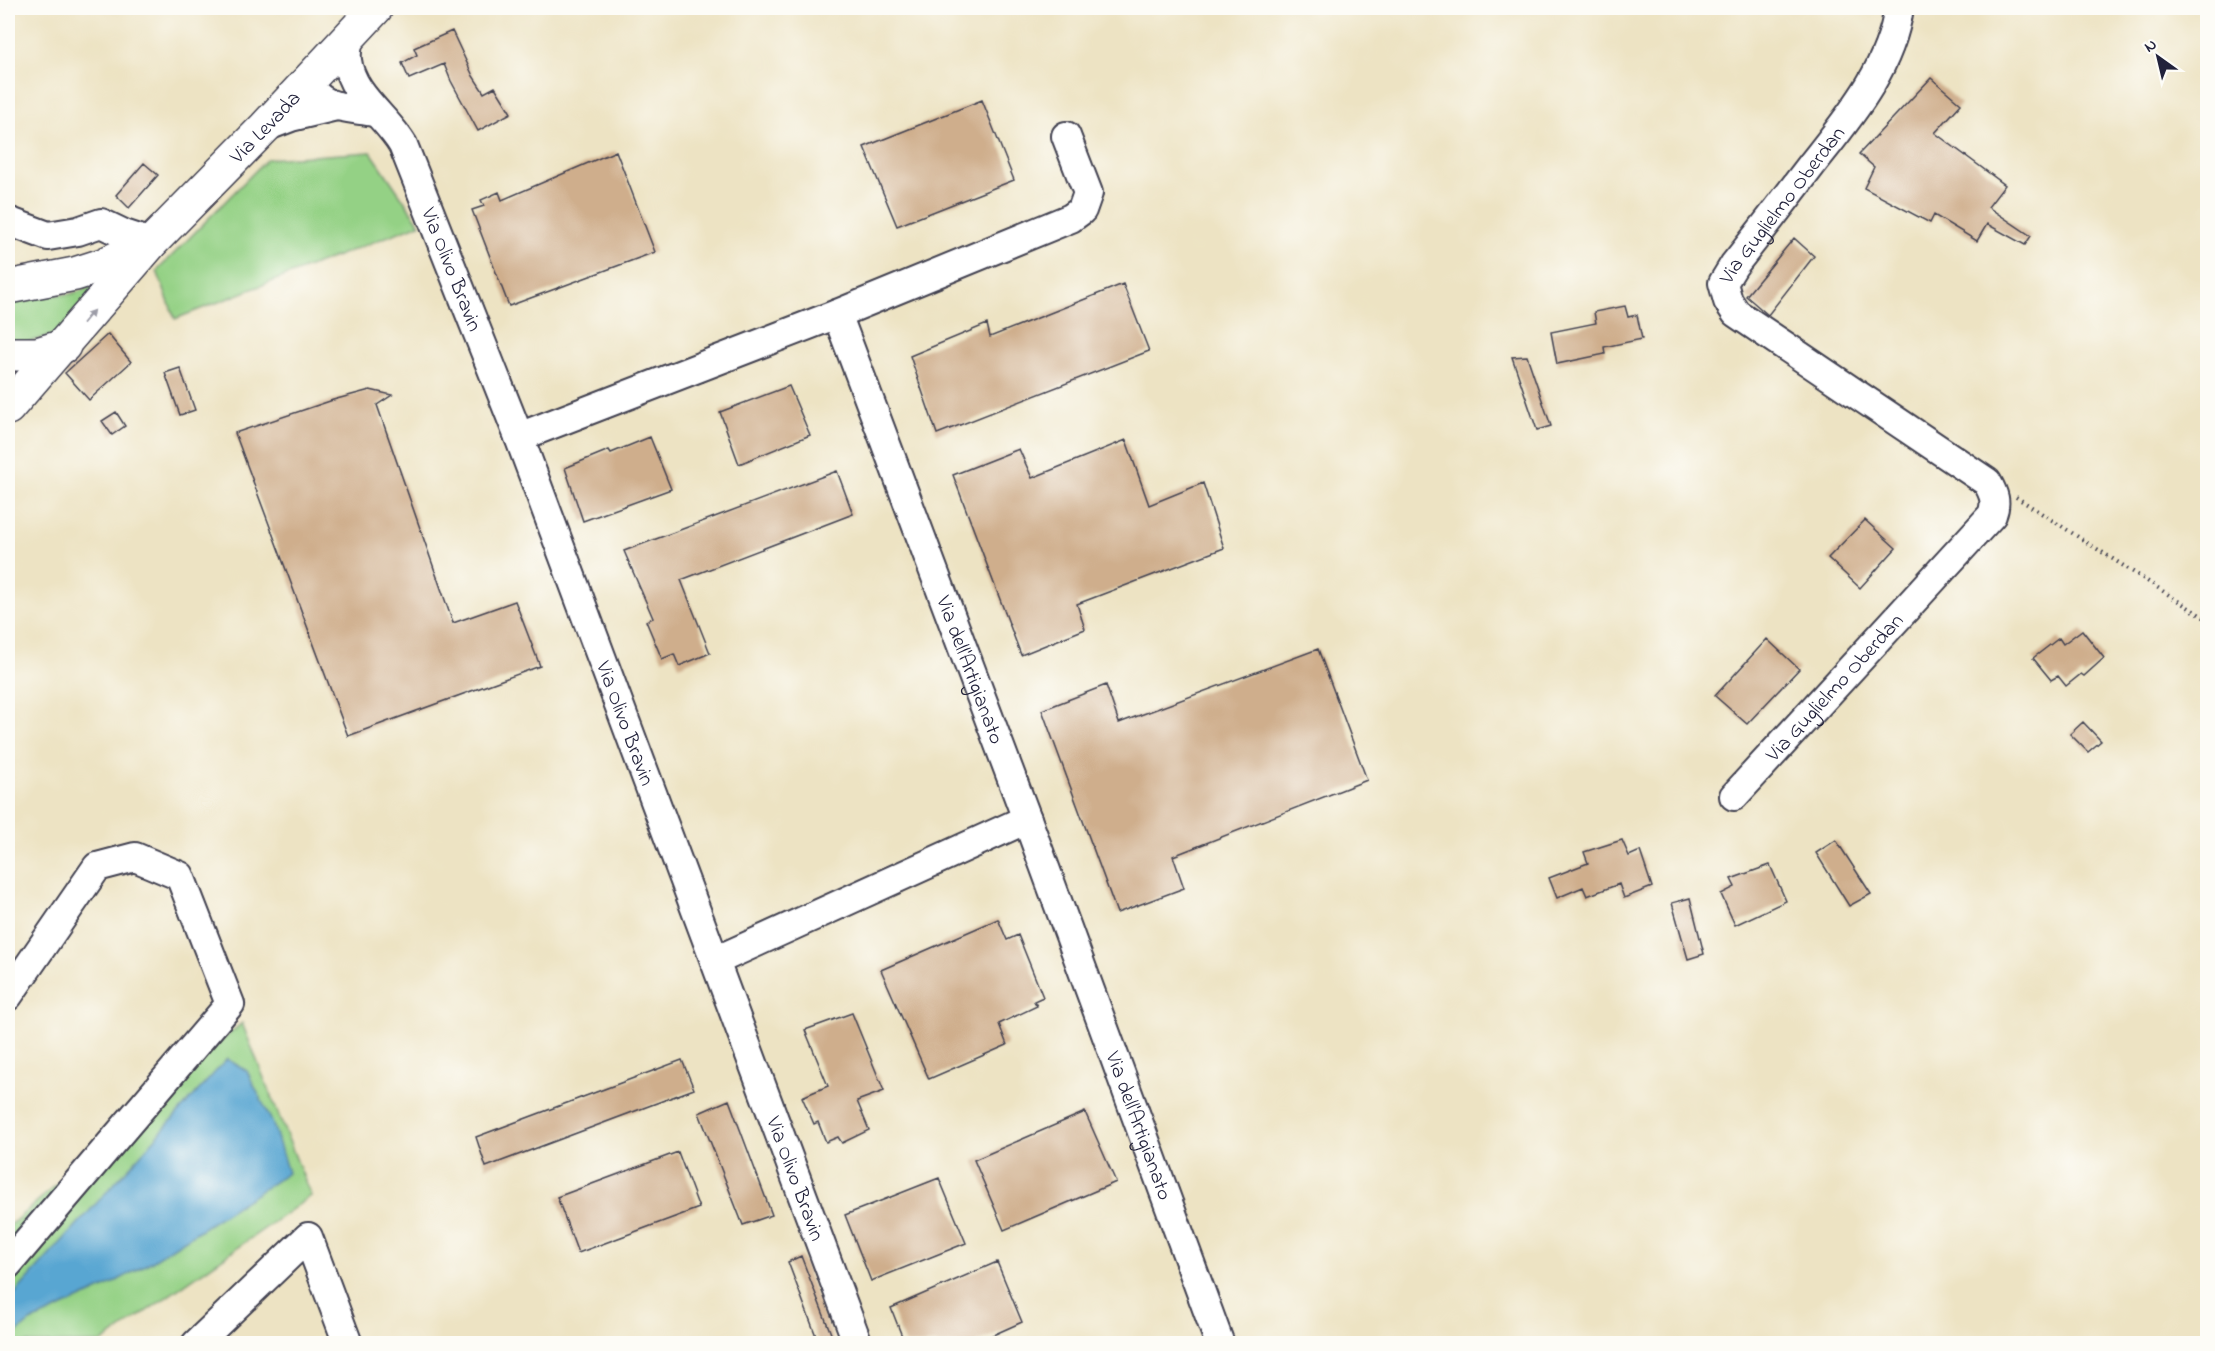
<svg xmlns="http://www.w3.org/2000/svg" width="2215" height="1351" viewBox="0 0 2215 1351" font-family="'Indie Flower',sans-serif">
	<style>
		.green { fill: #94d185; stroke: #5b7a60; stroke-width: 1.5 }
		.water { fill: #58a6d2; stroke: #3d6486; stroke-width: 1.5 }
		.building { fill: #cfae8c }
		.lines { fill: none; stroke-linecap: round; stroke-linejoin: round }
		.minor-casing { stroke: #403f4f; stroke-width: 32 }
		.major-casing { stroke: #403f4f; stroke-width: 36 }
		.path { stroke: #403f4f; stroke-width: 4; stroke-dasharray: 1.5 4.5; stroke-linecap: butt }
		.minor { stroke: #fff; stroke-width: 28 }
		.major { stroke: #fff; stroke-width: 33 }
		.oneway { fill: #9c9ca7 }
		.labels { text-anchor: middle; stroke-width: 4.5; stroke-linejoin: round; paint-order: stroke }
		.street-label { font-size: 21px; fill: #22223b; stroke: #fdfcf7 }
	</style>
	<rect width="100%" height="100%" fill="#fdfcf7"/>
	<filter id="ink" filterUnits="userSpaceOnUse"><feTurbulence type="fractalNoise" baseFrequency=".0167" numOctaves="2"/><feDisplacementMap in="SourceGraphic" scale="12" xChannelSelector="R" yChannelSelector="G"/><feConvolveMatrix kernelMatrix="1 2 1 2 8 2 1 2 1" color-interpolation-filters="sRGB"/></filter>
	<filter id="wash" filterUnits="userSpaceOnUse"><feTurbulence type="fractalNoise" baseFrequency=".008" numOctaves="4" result="noise"/><feDisplacementMap in="SourceGraphic" scale="24" xChannelSelector="R" yChannelSelector="G"/><feGaussianBlur stdDeviation="1.35" result="paint"/><feColorMatrix in="noise" values="0 0 0 0 0 0 0 0 0 0 0 0 0 0 0 0 0 1.4 0 .05"/><feComposite in="paint" operator="in"/></filter>
	<g filter="url(#wash)">
		<rect width="100%" height="100%" fill="#ede3c3"/>
		<!-- green -->
		<path class="green" d="M 371,152 L 420,224 L 175,319 L 157,271 L 267,159 Z
			M 103,283 L 66,332 L 8,347 L 8,298 L 71,294 Z
			M 242,1023 L 311,1196 L 101,1343 L 8,1343 L 8,1227 Z"/>
		<!-- water -->
		<path class="water" d="M 227,1059 L 247,1071 L 273,1124 L 288,1173 L 149,1263 L 106,1287 L 30,1322 L 8,1340 L 8,1301 Z"/>
		<g id="blocks">
			<!-- building -->
			<path class="building" d="M 452,31 L 473,76 L 484,93 L 495,87 L 511,113 L 478,131 L 451,81 L 444,64 L 409,79 L 402,63 L 417,55 L 414,48 Z
				M 1931,78 L 1961,104 L 1935,133 L 2005,185 L 1988,207 L 2031,236 L 2025,245 L 1987,224 L 1977,241 L 1934,215 L 1930,223 L 1864,188 L 1874,167 L 1859,154 Z
				M 982,100 L 1014,180 L 897,226 L 864,147 Z
				M 616,151 L 655,252 L 509,306 L 472,210 L 484,206 L 481,200 L 499,192 L 502,200 Z
				M 144,163 L 158,175 L 129,208 L 116,195 Z
				M 1794,238 L 1814,256 L 1768,315 L 1746,296 Z
				M 1123,284 L 1149,351 L 937,434 L 910,356 L 987,324 L 990,337 Z
				M 1625,306 L 1628,317 L 1637,315 L 1642,339 L 1604,347 L 1605,354 L 1557,364 L 1551,332 L 1596,323 L 1594,312 Z
				M 108,334 L 131,362 L 89,400 L 65,373 Z
				M 1527,356 L 1551,426 L 1537,430 L 1512,357 Z
				M 180,368 L 195,410 L 180,415 L 165,373 Z
				M 789,386 L 810,435 L 739,464 L 720,412 Z
				M 370,390 L 392,395 L 377,405 L 453,623 L 515,601 L 540,666 L 348,736 L 235,433 L 333,400 Z
				M 116,412 L 125,426 L 112,435 L 102,421 Z
				M 650,437 L 671,489 L 583,521 L 565,468 L 609,450 L 611,453 Z
				M 1126,440 L 1149,505 L 1203,483 L 1224,548 L 1077,604 L 1085,629 L 1021,655 L 953,475 L 1019,449 L 1032,478 Z
				M 837,471 L 853,514 L 681,580 L 710,653 L 679,666 L 674,654 L 662,659 L 646,621 L 653,618 L 624,551 Z
				M 1865,520 L 1896,548 L 1860,588 L 1828,558 Z
				M 2082,630 L 2104,658 L 2084,676 L 2081,674 L 2066,686 L 2058,676 L 2051,680 L 2033,658 L 2059,638 L 2063,644 Z
				M 1767,639 L 1799,669 L 1747,724 L 1715,696 Z
				M 1318,649 L 1367,780 L 1173,856 L 1184,888 L 1117,913 L 1042,710 L 1106,685 L 1119,723 Z
				M 2083,722 L 2101,741 L 2088,752 L 2070,734 Z
				M 1622,840 L 1629,856 L 1640,851 L 1652,887 L 1624,898 L 1619,884 L 1587,896 L 1583,887 L 1557,898 L 1549,878 L 1588,863 L 1584,852 Z
				M 1836,840 L 1871,894 L 1849,906 L 1816,853 Z
				M 1770,865 L 1786,901 L 1735,925 L 1721,894 L 1735,887 L 1731,879 Z
				M 1690,898 L 1704,954 L 1688,959 L 1672,903 Z
				M 998,919 L 1007,940 L 1018,935 L 1043,997 L 1034,1001 L 1037,1006 L 999,1024 L 1007,1045 L 929,1079 L 881,970 Z
				M 852,1013 L 884,1091 L 857,1101 L 869,1130 L 842,1143 L 838,1137 L 826,1142 L 818,1122 L 814,1124 L 802,1097 L 828,1086 L 805,1030 Z
				M 682,1060 L 694,1089 L 486,1167 L 476,1137 Z
				M 729,1100 L 772,1215 L 743,1225 L 699,1113 Z
				M 1085,1112 L 1116,1182 L 1004,1230 L 974,1160 Z
				M 678,1152 L 699,1208 L 578,1253 L 557,1197 Z
				M 939,1178 L 966,1243 L 871,1281 L 845,1215 Z
				M 801,1256 L 835,1344 L 819,1344 L 788,1262 Z
				M 997,1262 L 1022,1322 L 973,1344 L 905,1344 L 891,1308 Z"/>
		</g>
	</g>
	<g filter="url(#ink)">
		<use href="#blocks" fill-opacity="0" stroke="#403f4f" stroke-width="1.5"/>
		<g class="lines">
			<!-- minor casing -->
			<g class="minor-casing">
				<g id="minor">
					<path id="s1" d="M 349,36 C 348,44 346,53 347,60 C 351,95 387,117 403,145 L 519,437 L 858,1344"/>
					<path d="M 307,82 C 321,110 346,107 375,112"/>
					<path d="M 265,127 L 291,117 L 337,106"/>
					<path d="M 8,221 L 48,236 L 78,231 L 101,223 L 124,234 L 151,243"/>
					<path id="s2" d="M 837,314 L 1027,819 L 1220,1344"/>
					<path d="M 519,437 L 837,314 L 1071,218 L 1082,210 L 1088,193 L 1066,136"/>
					<path id="s3" d="M 1734,796 L 1992,515 C 1997,502 1994,494 1987,482 L 1736,313 L 1728,301 L 1723,283 L 1734,265 C 1761,231 1787,197 1813,163 C 1850,116 1890,69 1899,8"/>
					<path d="M 715,961 L 1027,819"/>
					<path d="M 8,996 L 97,867 L 135,857 L 180,876 L 230,1004 L 8,1264"/>
					<path d="M 196,1344 L 308,1237 L 348,1344"/>
				</g>
			</g>
			<!-- major casing -->
			<g class="major-casing">
				<g id="major">
					<path d="M 8,287 L 75,274 L 103,265 L 141,247"/>
					<path d="M 8,354 L 37,354 L 64,346"/>
					<path id="s4" d="M 8,408 L 151,243 L 265,127 L 376,8"/>
				</g>
			</g>
			<!-- path -->
			<path class="path" d="M 2016,497 L 2208,620"/>
			<!-- minor -->
			<use href="#minor" class="minor"/>
			<!-- major -->
			<use href="#major" class="major"/>
		</g>
		<!-- one-way arrows -->
		<defs><path id="oneway-solid" d="M-6-.8H1V-3.2L6.5 0L1 3.2V.8H-6Z" transform="scale(1.5)"/></defs>
		<use class="oneway" href="#oneway-solid" transform="translate(88 317) rotate(-50)"/>
	</g>
	<g class="labels">
		<!-- street labels -->
		<g class="street-label">
			<text dy="7" stroke="none"><textPath href="#s4" startOffset="381">Via Levada</textPath></text>
			<text dy="7" stroke="none"><textPath href="#s3" startOffset="850">Via Guglielmo Oberdan</textPath></text>
			<text dy="7" stroke="none"><textPath href="#s1" startOffset="261">Via Olivo Bravin</textPath></text>
			<text dy="7" stroke="none"><textPath href="#s2" startOffset="380">Via dell'Artigianato</textPath></text>
			<text dy="7" stroke="none"><textPath href="#s3" startOffset="148">Via Guglielmo Oberdan</textPath></text>
			<text dy="7" stroke="none"><textPath href="#s1" startOffset="747">Via Olivo Bravin</textPath></text>
			<text dy="7" stroke="none"><textPath href="#s2" startOffset="866">Via dell'Artigianato</textPath></text>
			<text dy="7" stroke="none"><textPath href="#s1" startOffset="1233">Via Olivo Bravin</textPath></text>
		</g>
	</g>
	<!-- margin -->
	<rect width="2215" height="1351" fill="none" stroke="#fdfcf7" stroke-width="30"/>
	<!-- north arrow -->
	<g transform="translate(2158 57) rotate(326)" stroke="#fdfcf7" stroke-width="4.5" paint-order="stroke">
	<path d="M0-4.5L10 22L0 15L-10 22Z" fill="#22223b"/>
	<text y="-9" font-size="16" font-weight="bold" text-anchor="middle" fill="#22223b">N</text>
	</g>
</svg>
